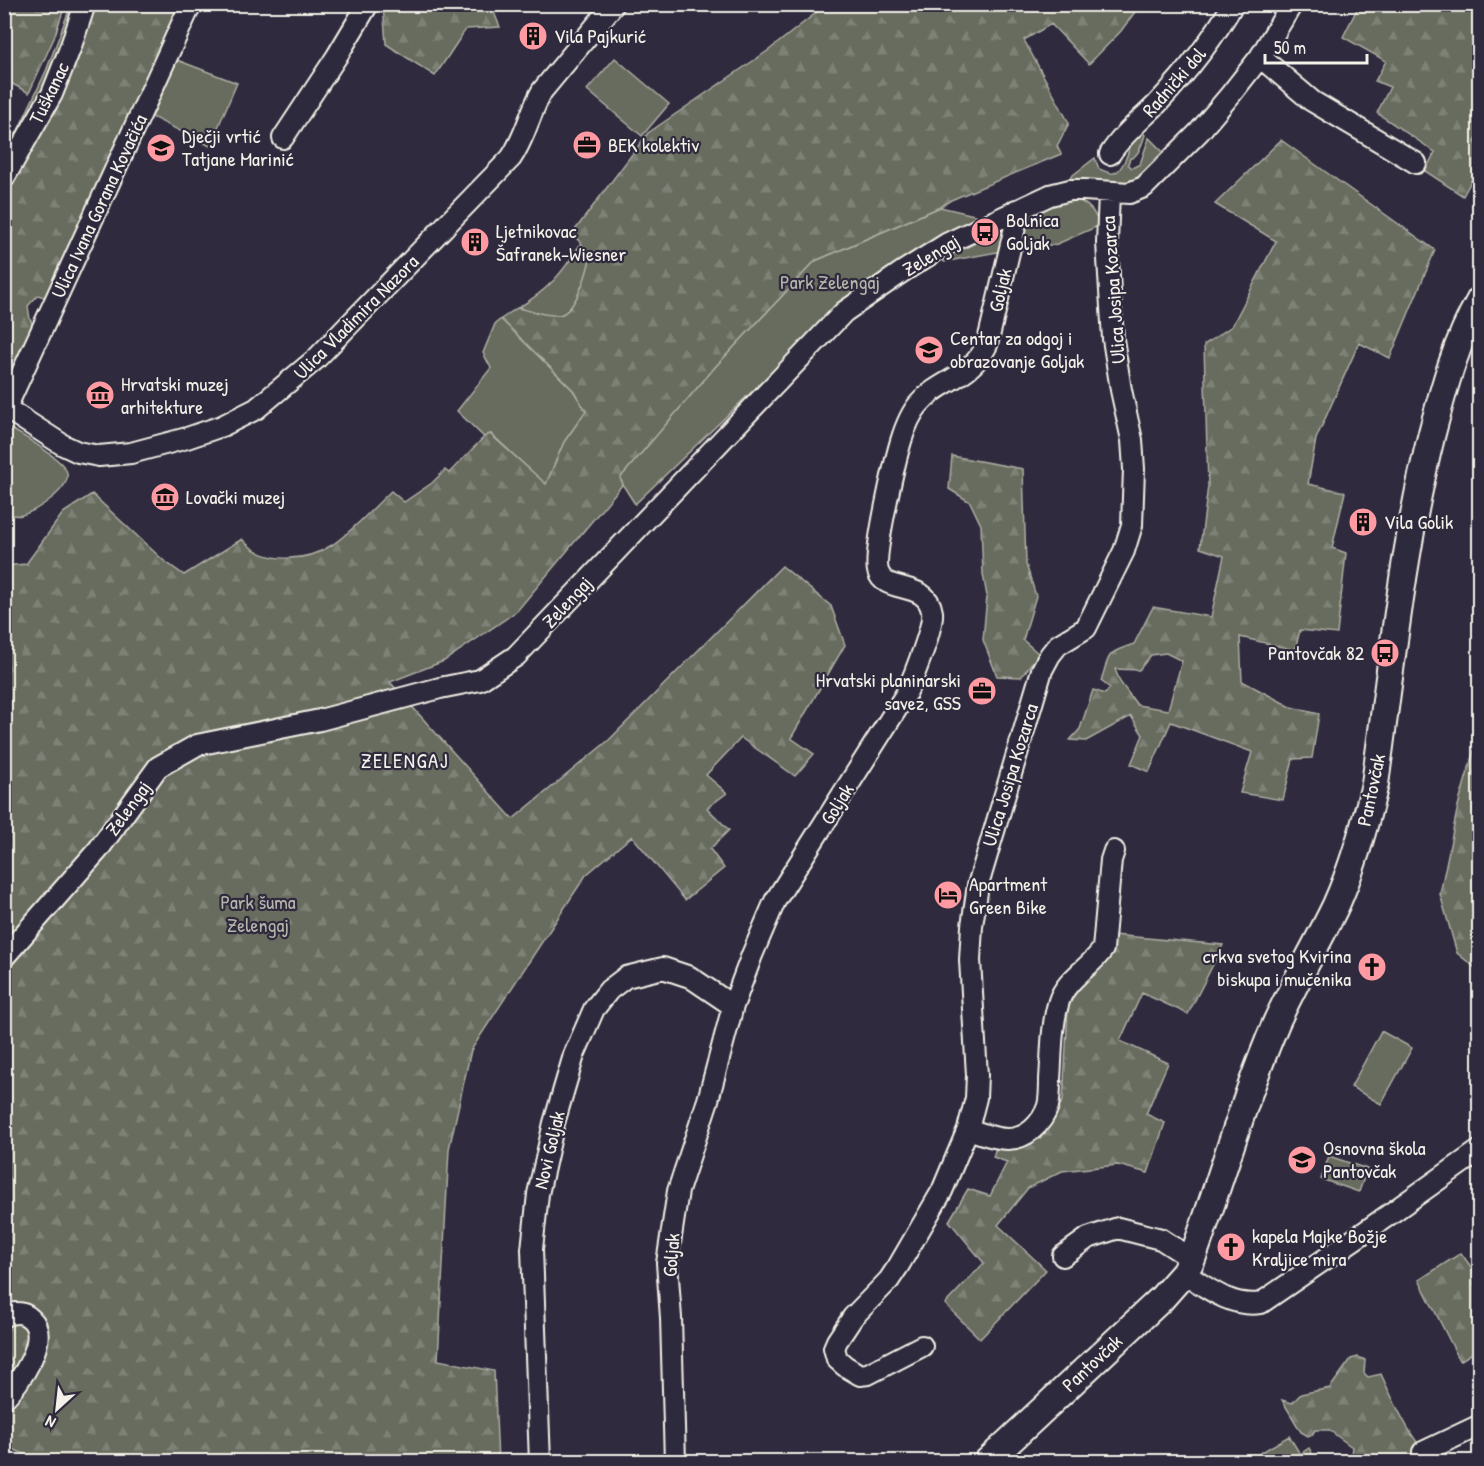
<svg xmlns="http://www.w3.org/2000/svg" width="1484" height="1466" viewBox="0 0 1484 1466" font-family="'Patrick Hand',sans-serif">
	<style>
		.green { fill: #676c5f; stroke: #aeaea4; stroke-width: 1.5 }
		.forest { fill: url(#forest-firs); stroke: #aeaea4; stroke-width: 1.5; fill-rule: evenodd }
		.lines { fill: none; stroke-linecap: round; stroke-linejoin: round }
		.minor-casing { stroke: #f4f1e8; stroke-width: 24 }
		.major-casing { stroke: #f4f1e8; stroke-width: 30 }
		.minor { stroke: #2f2a3d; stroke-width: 20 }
		.major { stroke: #2f2a3d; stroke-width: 26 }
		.labels { text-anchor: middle; stroke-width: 4.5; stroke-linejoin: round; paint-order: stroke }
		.poi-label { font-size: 20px; fill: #f4f1e8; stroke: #2f2a3d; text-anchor: start }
		.street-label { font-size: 20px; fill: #f4f1e8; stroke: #2f2a3d }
		.park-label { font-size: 20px; fill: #b5b5aa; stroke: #2f2a3d }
		.neighbourhood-label { font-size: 21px; letter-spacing: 1.5px; fill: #f4f1e8; stroke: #2f2a3d }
	</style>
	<defs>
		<pattern id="forest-firs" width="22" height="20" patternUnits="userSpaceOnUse" patternTransform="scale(1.5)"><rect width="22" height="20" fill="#676c5f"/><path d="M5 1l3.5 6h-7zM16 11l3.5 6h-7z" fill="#7d8176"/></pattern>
	</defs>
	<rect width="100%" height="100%" fill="#2f2a3d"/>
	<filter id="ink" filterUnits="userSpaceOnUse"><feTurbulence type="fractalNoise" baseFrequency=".0167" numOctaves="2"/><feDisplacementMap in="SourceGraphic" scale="12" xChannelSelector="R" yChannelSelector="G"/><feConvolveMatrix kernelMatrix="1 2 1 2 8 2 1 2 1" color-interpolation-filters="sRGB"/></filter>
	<g filter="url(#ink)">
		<!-- green -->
		<path class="green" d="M 71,5 L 77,5 L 51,80 L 5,158 L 46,71 Z
			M 615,58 L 669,104 L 642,136 L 587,90 Z
			M 177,60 L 237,83 L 210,146 L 152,117 Z
			M 1139,129 L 1145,135 C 1142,144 1140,152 1133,158 L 1130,158 L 1128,164 L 1132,168 L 1140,164 L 1149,138 L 1167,156 L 1133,184 L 1064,182 L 1095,158 L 1099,169 C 1103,170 1109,174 1114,173 C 1124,171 1131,143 1135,134 Z
			M 1073,199 C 1086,202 1094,209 1098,222 L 1096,227 L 1057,244 L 1014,251 C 1017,242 1018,231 1023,223 C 1032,207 1056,202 1073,199 Z
			M 940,207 L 983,217 L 839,308 L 635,504 L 619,479 L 715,367 L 815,261 Z
			M 1003,229 L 1001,250 L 997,252 L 944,262 L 943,259 Z
			M 581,243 L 591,259 C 587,273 576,312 560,315 C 551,317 527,310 518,308 C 549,289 562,274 581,243 Z
			M 501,319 L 573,390 L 586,411 L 564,442 L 546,485 L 491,434 L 484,437 L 457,411 L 491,368 L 483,353 L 495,324 Z
			M 5,427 C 17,431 65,460 67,473 C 71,489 36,511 22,515 C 17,516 10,515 5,512 Z
			M 1381,1031 L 1412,1048 L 1381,1104 L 1351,1087 Z
			M 1329,1156 L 1367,1169 L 1359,1192 L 1321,1179 Z
			M 1289,1436 L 1300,1454 L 1309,1448 L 1316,1461 L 1247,1461 Z"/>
		<!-- forest -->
		<path class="forest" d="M 4,5 L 65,5 L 54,38 L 29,93 L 5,80 Z
			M 92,5 L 180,5 L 47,298 L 38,295 L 28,306 L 30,319 L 36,331 L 5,389 L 5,193 L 26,151 Z
			M 383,5 L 491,5 L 500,27 L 466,29 L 435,76 L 386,44 Z
			M 826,5 L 1140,5 L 1121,31 L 1089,64 L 1051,24 L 1024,40 L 1069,123 L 1057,146 L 1061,154 L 951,200 L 940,207 L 815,261 L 715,367 L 620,478 L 623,484 L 517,611 L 444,661 L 390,682 L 513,819 L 609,740 L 782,566 L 831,606 L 845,645 L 791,738 L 814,754 L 795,776 L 741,738 L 706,775 L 727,793 L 707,808 L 729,830 L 710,849 L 724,868 L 685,900 L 632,836 L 586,875 L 471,1050 L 449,1149 L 438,1360 L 494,1371 L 498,1461 L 44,1462 L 5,1446 L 4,566 L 26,564 L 63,513 L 92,494 L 163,560 L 184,575 L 242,539 C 264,565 306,562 332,545 C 352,532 374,507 391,491 L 404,502 L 432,483 L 445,470 L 449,473 L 484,437 L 490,434 L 546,484 L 564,442 L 586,411 L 573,390 L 501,319 L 517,308 C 527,310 551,317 559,315 C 576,312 587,273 590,259 L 581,243 L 572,234 L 648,133 L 769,50 Z
			M 1359,5 L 1479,5 L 1480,133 L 1475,142 L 1479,145 L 1479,166 L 1463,196 L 1425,171 L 1435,152 L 1377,113 L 1390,87 L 1375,81 L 1386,61 L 1343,37 Z
			M 1281,140 L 1435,250 L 1390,358 L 1359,343 L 1316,439 L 1308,484 L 1345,492 L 1332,548 L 1346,553 L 1337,634 L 1300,630 L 1295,650 L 1240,637 L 1242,681 L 1291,707 L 1319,714 L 1312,758 L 1293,759 L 1283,800 L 1240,793 L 1252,752 L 1171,722 L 1149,772 L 1131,764 L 1143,735 L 1131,716 L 1086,741 L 1070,740 L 1080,729 L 1093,690 L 1105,694 L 1110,688 L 1101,681 C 1110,653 1106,653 1134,644 L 1153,607 L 1211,617 L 1224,556 L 1200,548 L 1208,486 L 1204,345 L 1232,326 L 1276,241 L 1215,204 ZM 1166,653 L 1182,661 L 1168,710 L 1137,705 L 1120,682 L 1115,669 L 1139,670 L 1151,655 Z
			M 952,456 L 1023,469 L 1026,564 L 1036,596 L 1023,640 L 1039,654 L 1021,677 L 997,676 L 983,640 L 987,596 L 983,574 L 981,525 L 970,502 L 949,489 Z
			M 1479,733 L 1479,971 L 1457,953 L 1440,894 L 1458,806 Z
			M 1113,935 L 1223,945 L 1188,1014 L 1142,993 L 1120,1041 L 1168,1063 L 1146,1114 L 1165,1123 L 1148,1173 L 1118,1165 L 1062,1171 L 1028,1188 L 998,1225 L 1046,1270 L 980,1339 L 945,1304 L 984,1263 L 949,1221 L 968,1189 L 990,1196 L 1007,1162 L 993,1157 L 997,1144 L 1041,1138 L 1063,1100 L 1069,992 Z
			M 1461,1253 L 1479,1278 L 1480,1348 L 1460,1361 L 1419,1280 Z
			M 1358,1357 L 1365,1360 L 1364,1373 L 1368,1377 L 1381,1374 C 1390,1394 1406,1429 1420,1446 C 1425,1453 1434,1453 1438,1461 L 1322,1461 L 1328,1458 L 1346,1460 L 1351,1454 L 1352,1447 L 1329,1430 L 1315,1430 L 1312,1435 L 1308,1436 L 1301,1432 L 1282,1400 L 1292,1403 L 1301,1394 L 1330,1388 L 1351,1359 Z"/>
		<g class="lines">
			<!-- minor casing -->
			<g class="minor-casing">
				<path id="minor" d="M 1260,57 L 1312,101 L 1416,163
					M 283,138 L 337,56 L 368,4
					M 1110,154 C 1122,135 1141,120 1157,104 C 1186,73 1212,41 1233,4
					M 4,178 L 52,94 L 71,46 L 85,4
					M 4,407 L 63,445 L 78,452 L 99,456 L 131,453 L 187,438 L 222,426 L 256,409 L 316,359 L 511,158 C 525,138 530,112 542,91 L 614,4
					M 6,408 L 191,4
					M 4,957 L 98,850 L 158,767 L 197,745 L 320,720 L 440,688 L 480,680 L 516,656 L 844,312 L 902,272 L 948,243 L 1050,195 L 1070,190 L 1084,190 L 1129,193 L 1144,187 L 1199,132 L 1231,94 L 1260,57 L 1292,4
					M 968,1129 C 981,1133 994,1139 1008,1139 C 1026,1139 1042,1124 1048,1106 C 1050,1098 1050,1088 1050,1079 C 1052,1053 1051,1026 1059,1001 C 1066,979 1090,968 1103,949 L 1111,860 L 1114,851
					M 1063,1256 L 1088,1238 L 1118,1228 L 1161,1239 L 1192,1259
					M 1184,1273 C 1207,1288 1232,1308 1261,1303 L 1359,1236 L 1480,1150
					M 4,1316 C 14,1312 23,1311 31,1319 C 51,1338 20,1383 4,1398
					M 922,1346 L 868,1374 L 860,1375 L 845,1366 L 837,1359 L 834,1348 L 837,1341 L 853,1317 L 889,1280 L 899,1265 L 942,1191 L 968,1129 L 976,1098 L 977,1075 L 970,960 L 972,926 L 978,885 L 1042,670 L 1050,655 L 1058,645 L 1086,628 L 1124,551 L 1132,525 L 1134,469 L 1132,440 L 1121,390 L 1113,339 L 1107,243 L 1109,193
					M 1423,1452 L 1480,1425
					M 540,1462 L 532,1249 L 538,1194 L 554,1123 L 574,1055 L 594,1009 L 609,990 L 626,977 L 663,968 L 690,977 L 733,1006
					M 675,1462 L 671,1318 L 667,1263 L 678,1191 L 708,1100 L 733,1006 L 752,955 L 775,901 L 906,694 C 913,678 934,627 932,612 C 927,579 884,595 878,571 C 873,555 895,461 901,441 C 905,428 910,414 919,404 C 940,379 970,379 987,345 L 1016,223 L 1016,210"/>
			</g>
			<!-- major casing -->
			<g class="major-casing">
				<path id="major" d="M 987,1462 L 1161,1299 L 1184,1273 L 1192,1259 C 1221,1181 1243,1100 1276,1023 C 1294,983 1317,945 1336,905 C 1353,867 1365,825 1375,784 C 1391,667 1403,548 1432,433 C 1444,387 1456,342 1480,300"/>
			</g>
			<!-- minor -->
			<use href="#minor" class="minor"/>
			<!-- major -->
			<use href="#major" class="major"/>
		</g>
	</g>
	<!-- icons -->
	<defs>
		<g id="building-disc" transform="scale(1.5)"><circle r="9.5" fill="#ff9aa2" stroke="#2f2a3d"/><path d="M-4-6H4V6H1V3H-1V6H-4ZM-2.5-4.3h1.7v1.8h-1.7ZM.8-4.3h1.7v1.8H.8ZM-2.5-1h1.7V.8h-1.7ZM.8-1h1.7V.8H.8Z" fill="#111"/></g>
		<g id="office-disc" transform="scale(1.5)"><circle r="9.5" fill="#ff9aa2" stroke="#2f2a3d"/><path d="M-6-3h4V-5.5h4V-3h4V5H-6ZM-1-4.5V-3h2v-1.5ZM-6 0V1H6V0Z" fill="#111"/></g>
		<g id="school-disc" transform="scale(1.5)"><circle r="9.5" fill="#ff9aa2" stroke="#2f2a3d"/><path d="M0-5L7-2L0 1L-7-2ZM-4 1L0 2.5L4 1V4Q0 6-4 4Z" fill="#111"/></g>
		<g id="bus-disc" transform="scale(1.5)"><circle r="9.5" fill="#ff9aa2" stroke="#2f2a3d"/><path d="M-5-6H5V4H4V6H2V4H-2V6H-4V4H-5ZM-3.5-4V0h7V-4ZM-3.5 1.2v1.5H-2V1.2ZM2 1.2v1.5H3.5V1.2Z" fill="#111"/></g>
		<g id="museum-disc" transform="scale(1.5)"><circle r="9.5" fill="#ff9aa2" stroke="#2f2a3d"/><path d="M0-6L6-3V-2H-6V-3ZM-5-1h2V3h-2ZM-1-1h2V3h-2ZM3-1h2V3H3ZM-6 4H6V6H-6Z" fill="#111"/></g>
		<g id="hotel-disc" transform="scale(1.5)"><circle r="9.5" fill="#ff9aa2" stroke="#2f2a3d"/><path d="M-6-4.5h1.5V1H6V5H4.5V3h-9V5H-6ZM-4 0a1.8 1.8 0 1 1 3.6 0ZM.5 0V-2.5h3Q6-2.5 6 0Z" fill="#111"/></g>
		<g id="church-disc" transform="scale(1.5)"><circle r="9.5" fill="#ff9aa2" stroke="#2f2a3d"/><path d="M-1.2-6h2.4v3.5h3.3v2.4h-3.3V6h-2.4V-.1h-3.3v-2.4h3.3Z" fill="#111"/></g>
	</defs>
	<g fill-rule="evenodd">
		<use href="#building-disc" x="533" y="36"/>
		<use href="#office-disc" x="587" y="145"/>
		<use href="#school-disc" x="161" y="148"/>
		<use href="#bus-disc" x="985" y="232"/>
		<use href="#building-disc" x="475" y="242"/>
		<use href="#school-disc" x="929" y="350"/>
		<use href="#museum-disc" x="100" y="395"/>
		<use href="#museum-disc" x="165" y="497"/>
		<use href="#building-disc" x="1363" y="522"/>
		<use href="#bus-disc" x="1385" y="653"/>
		<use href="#office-disc" x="982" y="691"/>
		<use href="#hotel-disc" x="948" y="895"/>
		<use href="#church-disc" x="1372" y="967"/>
		<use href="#school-disc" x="1302" y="1160"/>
		<use href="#church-disc" x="1231" y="1247"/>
	</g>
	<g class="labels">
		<!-- poi labels -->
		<g class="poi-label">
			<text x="554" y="43">Vila Pajkurić</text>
			<text x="182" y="143">Dječji vrtić<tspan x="182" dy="23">Tatjane Marinić</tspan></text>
			<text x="608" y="152">BEK kolektiv</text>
			<text x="1006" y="227">Bolnica<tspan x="1006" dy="23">Goljak</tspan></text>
			<text x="496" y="238">Ljetnikovac<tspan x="496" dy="23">Šafranek-Wiesner</tspan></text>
			<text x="950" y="345">Centar za odgoj i<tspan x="950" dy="23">obrazovanje Goljak</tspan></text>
			<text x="121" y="391">Hrvatski muzej<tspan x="121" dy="23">arhitekture</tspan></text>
			<text x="186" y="504">Lovački muzej</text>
			<text x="1384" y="529">Vila Golik</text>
			<text x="1364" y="660" text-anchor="end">Pantovčak 82</text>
			<text x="961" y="687" text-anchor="end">Hrvatski planinarski<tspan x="961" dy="23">savez, GSS</tspan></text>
			<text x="969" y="891">Apartment<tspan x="969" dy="23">Green Bike</tspan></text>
			<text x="1351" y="963" text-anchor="end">crkva svetog Kvirina<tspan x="1351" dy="23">biskupa i mučenika</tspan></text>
			<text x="1323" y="1155">Osnovna škola<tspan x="1323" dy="23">Pantovčak</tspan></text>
			<text x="1252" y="1243">kapela Majke Božje<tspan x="1252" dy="23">Kraljice mira</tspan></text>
		</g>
		<!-- street labels -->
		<g class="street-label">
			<text transform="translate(1174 82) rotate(-49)" y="7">Radnički dol</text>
			<text transform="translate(49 93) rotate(-64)" y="7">Tuškanac</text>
			<text transform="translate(99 206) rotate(-65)" y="7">Ulica Ivana Gorana Kovačića</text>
			<text transform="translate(931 255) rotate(-31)" y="7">Zelengaj</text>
			<text transform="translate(1000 290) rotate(-77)" y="7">Goljak</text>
			<text transform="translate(1113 290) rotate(-94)" y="7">Ulica Josipa Kozarca</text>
			<text transform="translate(356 317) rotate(-45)" y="7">Ulica Vladimira Nazora</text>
			<text transform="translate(567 602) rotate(-47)" y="7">Zelengaj</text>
			<text transform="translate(1010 775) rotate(-73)" y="7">Ulica Josipa Kozarca</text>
			<text transform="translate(1371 790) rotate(-78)" y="7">Pantovčak</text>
			<text transform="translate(837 804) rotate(-58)" y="7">Goljak</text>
			<text transform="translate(128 808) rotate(-54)" y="7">Zelengaj</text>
			<text transform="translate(549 1150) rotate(-77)" y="7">Novi Goljak</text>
			<text transform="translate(671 1255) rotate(-86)" y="7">Goljak</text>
			<text transform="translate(1092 1363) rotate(-43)" y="7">Pantovčak</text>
		</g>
		<!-- park labels -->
		<g class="park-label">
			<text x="830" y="289">Park Zelengaj</text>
			<text x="258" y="909">Park šuma<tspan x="258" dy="23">Zelengaj</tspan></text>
		</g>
		<!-- neighbourhood labels -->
		<g class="neighbourhood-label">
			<text x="405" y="768">ZELENGAJ</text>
		</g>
	</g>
	<!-- margin -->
	<rect width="1484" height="1466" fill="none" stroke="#2f2a3d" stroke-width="24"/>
	<rect x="12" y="12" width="1460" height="1442" fill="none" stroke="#f4f1e8" stroke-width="2" filter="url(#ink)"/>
	<!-- north arrow -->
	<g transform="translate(57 1409) rotate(207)" stroke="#2f2a3d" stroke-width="4.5" paint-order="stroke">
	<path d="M0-4.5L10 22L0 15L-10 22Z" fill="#f4f1e8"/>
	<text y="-9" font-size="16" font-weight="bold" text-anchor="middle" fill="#f4f1e8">N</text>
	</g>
	<!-- scale -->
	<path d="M1265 54v9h102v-9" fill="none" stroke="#f4f1e8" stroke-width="3"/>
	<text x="1274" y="54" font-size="18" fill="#f4f1e8" stroke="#2f2a3d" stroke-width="4.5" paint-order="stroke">50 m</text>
</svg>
